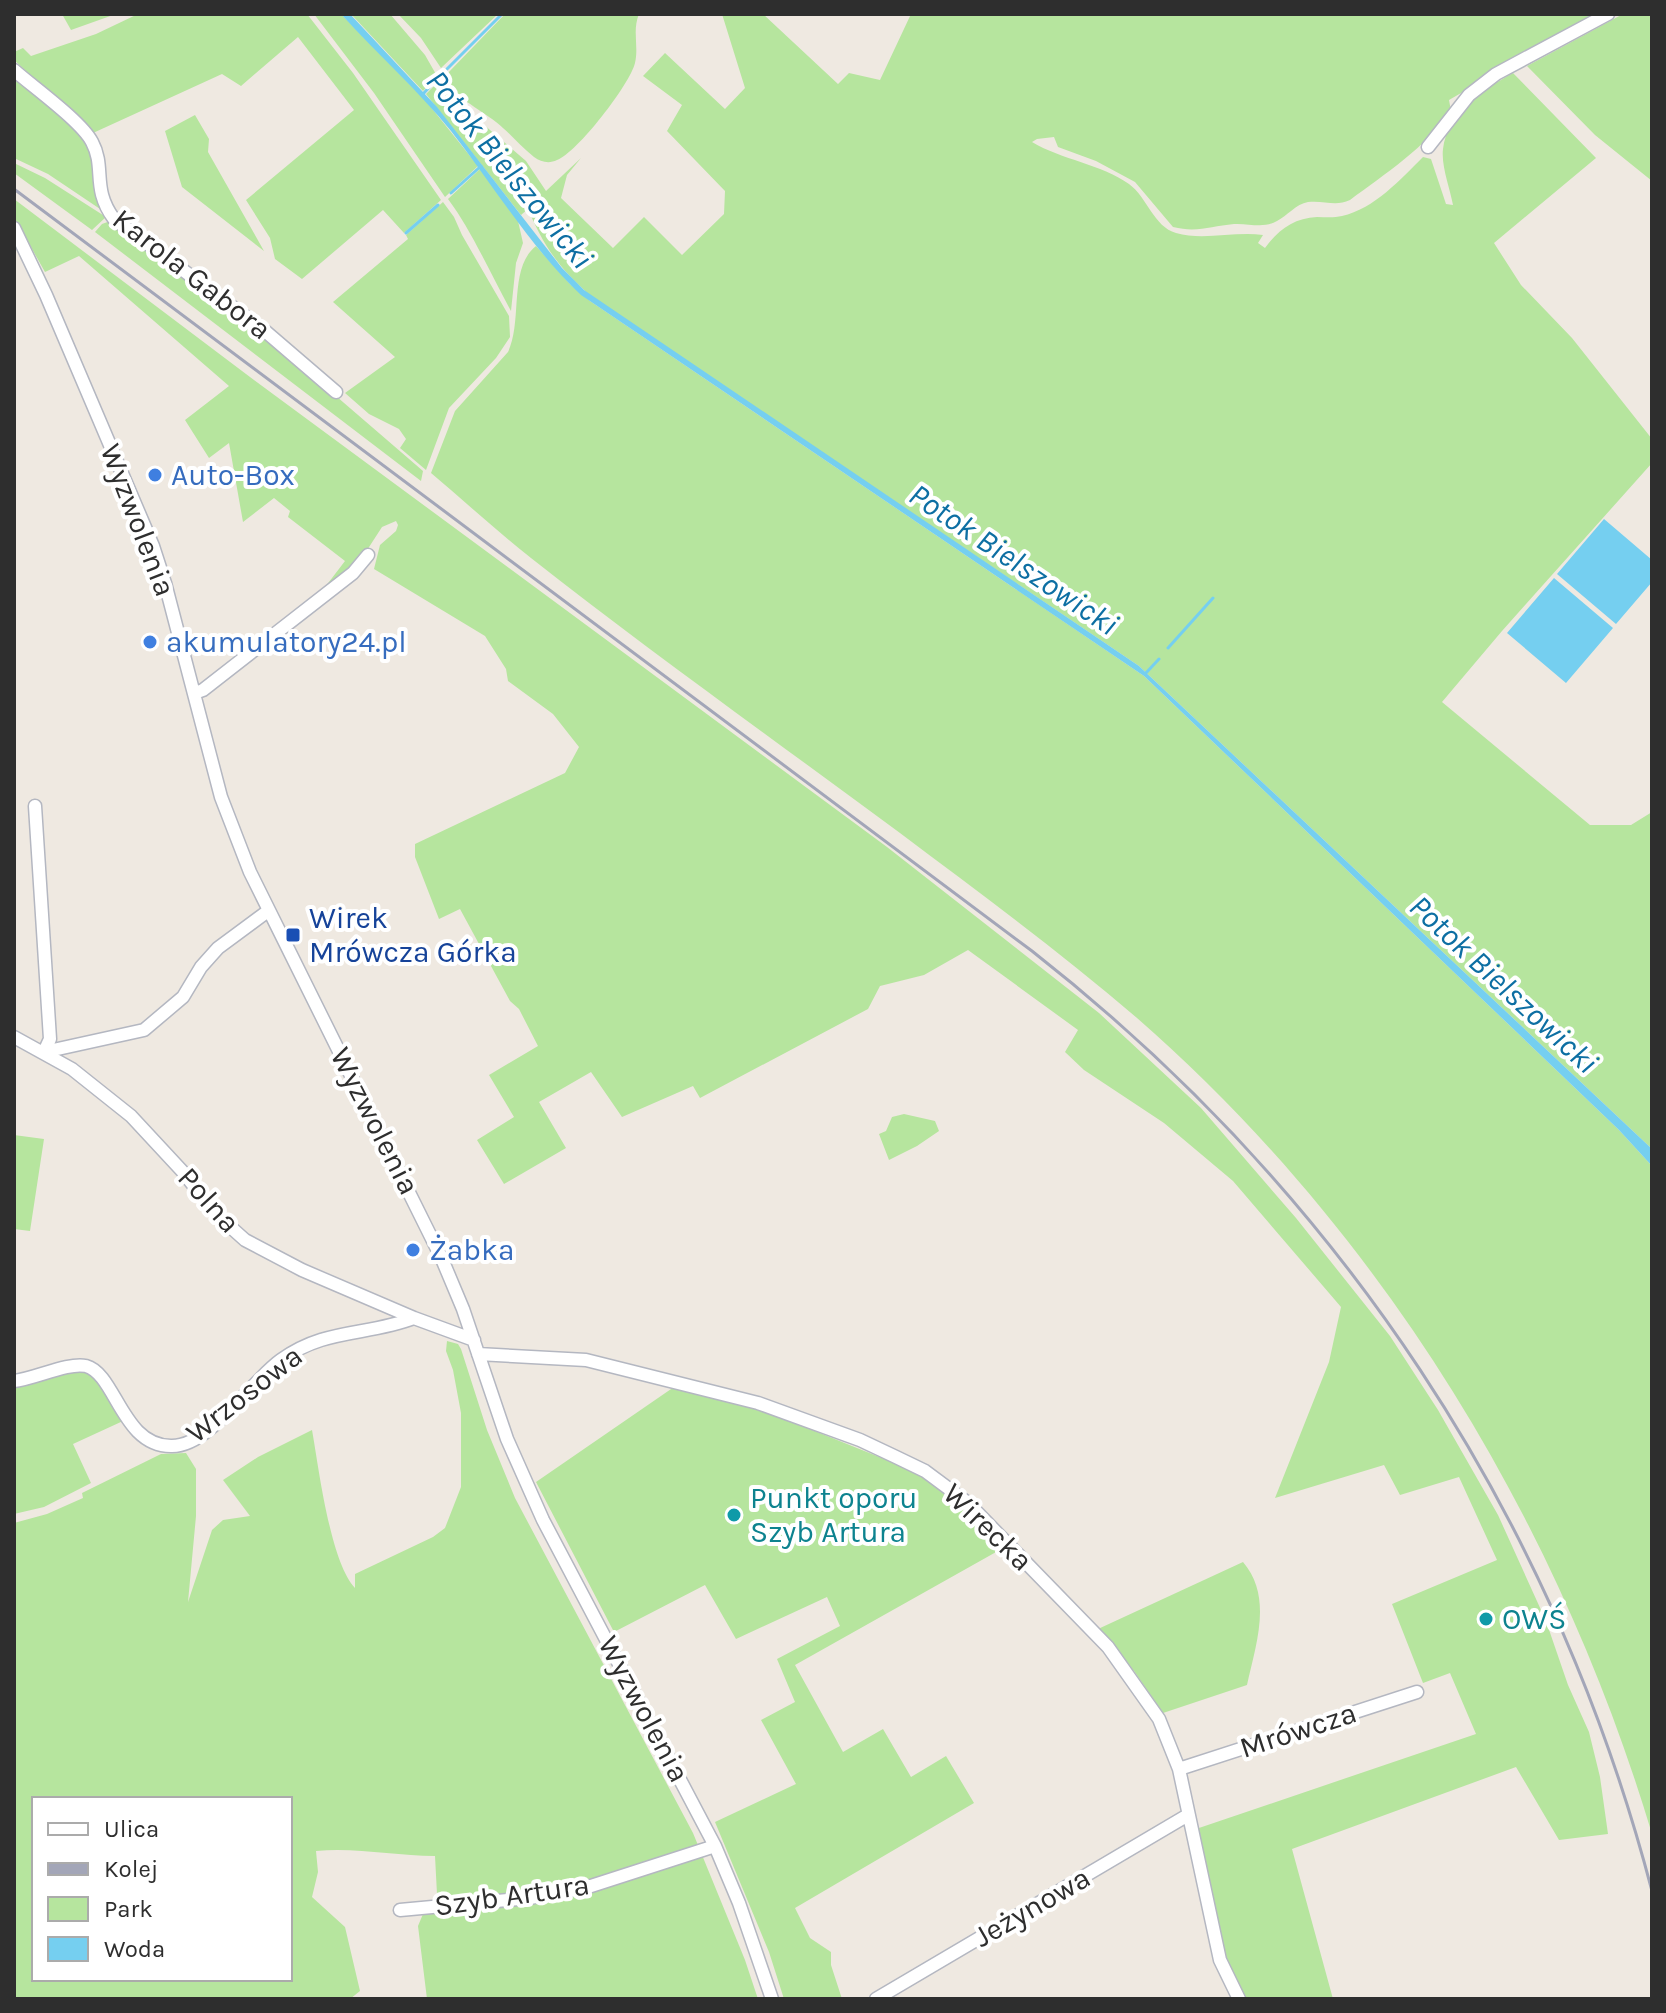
<svg xmlns="http://www.w3.org/2000/svg" width="1666" height="2013" viewBox="0 0 1666 2013" font-family="Karla,sans-serif">
	<style>
		.green { fill: #b6e59e; fill-rule: evenodd }
		.water { fill: #75cff0 }
		.lines { fill: none; stroke-linecap: round; stroke-linejoin: round }
		.stream { stroke: #75cff0; stroke-width: 3 }
		.minor-casing { stroke: #b4b7c1; stroke-width: 15 }
		.minor { stroke: #fff; stroke-width: 12 }
		.rail { stroke: #a3a6b8; stroke-width: 3 }
		.shop-dot { fill: #3f7fe0; stroke: #fff; stroke-width: 3 }
		.transit-dot { fill: #1a4fb4; stroke: #fff; stroke-width: 3 }
		.culture-dot { fill: #0f9aa8; stroke: #fff; stroke-width: 3 }
		.labels { text-anchor: middle; stroke-width: 8; stroke-linejoin: round; paint-order: stroke }
		.street-label { font-size: 30px; fill: #2e2e2e; stroke: #fff }
		.shop-label { font-size: 30px; fill: #366cbe; stroke: #fff; text-anchor: start }
		.transit-label { font-size: 30px; fill: #164399; stroke: #fff; text-anchor: start }
		.culture-label { font-size: 30px; fill: #0d838f; stroke: #fff; text-anchor: start }
		.water-label { font-size: 32px; font-style: italic; fill: #0d6fa3; stroke: #fff }
	</style>
	<rect width="100%" height="100%" fill="#efe9e1"/>
	<!-- green -->
	<path class="green" d="M 62,14 L 116,14 L 71,30 Z
		M 138,14 L 307,14 L 353,73 L 441,200 L 404,233 L 383,210 L 302,279 L 275,259 L 270,238 L 246,200 L 354,110 L 298,37 L 241,86 L 222,74 L 93,133 L 14,60 L 14,52 L 23,48 L 31,56 L 96,34 Z
		M 314,14 L 341,14 L 426,101 L 478,166 L 445,197 L 374,93 Z
		M 351,14 L 390,14 L 425,55 L 437,76 L 423,91 Z
		M 398,14 L 498,14 L 441,68 L 421,38 Z
		M 505,14 L 639,14 C 632,31 639,46 635,63 C 630,84 577,153 557,160 C 549,164 541,162 534,157 C 520,146 510,133 496,122 C 480,109 452,97 446,75 Z
		M 722,14 L 763,14 L 838,84 L 849,73 L 880,80 L 911,14 L 1597,14 L 1449,100 L 1451,111 C 1426,147 1385,174 1350,200 C 1335,207 1324,200 1308,202 C 1296,204 1287,216 1277,221 C 1263,229 1249,223 1234,224 C 1211,226 1197,233 1173,227 L 1135,182 L 1096,161 L 1058,147 L 1054,137 L 1037,139 L 1032,142 C 1062,160 1101,164 1129,184 C 1147,197 1154,227 1176,233 C 1203,241 1235,231 1263,235 L 1258,243 L 1265,248 C 1278,230 1294,218 1317,217 C 1325,217 1334,218 1342,216 C 1374,209 1401,179 1423,157 L 1431,159 L 1446,204 L 1453,205 C 1450,188 1441,166 1443,149 C 1447,113 1484,89 1513,73 L 1596,158 L 1494,243 L 1521,285 L 1572,338 L 1652,439 L 1652,463 L 1502,631 L 1442,702 L 1590,825 L 1631,825 L 1652,812 L 1652,1149 L 1139,666 L 593,298 C 560,269 545,249 528,209 L 521,215 L 426,94 L 439,81 L 454,99 L 526,161 L 546,191 L 581,158 L 567,175 L 561,198 L 613,248 L 644,217 L 682,255 L 724,214 L 725,191 L 667,131 L 682,105 L 643,76 L 665,53 L 725,109 L 745,88 Z
		M 1623,14 L 1652,14 L 1652,181 L 1595,135 L 1527,66 Z
		M 14,75 L 77,129 L 88,142 L 106,213 L 48,174 L 14,158 Z
		M 195,115 L 209,139 L 208,152 L 264,251 L 182,187 L 165,131 Z
		M 14,163 L 45,178 L 106,217 L 92,230 L 14,173 Z
		M 480,169 L 518,221 L 523,243 L 516,263 L 511,311 C 491,275 472,231 448,199 Z
		M 14,199 L 246,374 L 887,847 L 1099,1013 L 1201,1108 L 1296,1218 L 1390,1336 L 1438,1410 L 1498,1515 L 1546,1621 L 1568,1685 L 1589,1732 L 1600,1777 L 1608,1834 L 1559,1840 L 1516,1767 L 1292,1849 L 1333,1999 L 1244,1999 L 1228,1968 L 1196,1829 L 1476,1734 L 1450,1673 L 1423,1683 L 1392,1604 L 1497,1560 L 1459,1477 L 1400,1495 L 1384,1465 L 1275,1498 L 1329,1362 L 1341,1307 L 1233,1181 L 1164,1123 L 1084,1070 L 1065,1052 L 1078,1030 L 968,950 L 924,975 L 880,986 L 868,1009 L 700,1098 L 693,1086 L 622,1117 L 591,1072 L 539,1102 L 566,1148 L 504,1184 L 477,1140 L 514,1117 L 489,1075 L 538,1046 L 519,1009 L 510,1001 L 460,909 L 439,919 L 415,857 L 415,844 L 565,773 L 579,747 L 553,714 L 508,681 L 506,669 L 485,636 L 374,569 L 380,545 L 396,531 L 398,525 L 396,521 L 382,527 L 360,561 L 319,595 L 345,561 L 288,517 L 290,511 L 274,498 L 243,522 L 229,443 L 209,458 L 185,420 L 229,386 L 79,256 L 45,272 L 14,217 Z
		M 443,202 L 454,217 L 462,235 L 509,316 L 510,337 L 496,358 L 449,408 L 426,470 L 400,448 L 406,439 L 399,429 L 369,414 L 345,393 L 395,357 L 333,302 L 408,239 L 406,235 Z
		M 113,220 L 264,334 L 423,471 L 421,481 L 95,232 L 102,224 Z
		M 536,246 L 570,284 L 590,301 L 1144,676 L 1619,1130 L 1652,1166 L 1652,1834 C 1559,1523 1383,1233 1137,1018 C 1061,953 980,893 900,833 C 777,742 652,653 531,558 C 497,531 464,501 431,473 L 455,411 L 508,352 C 523,321 508,268 536,246 Z
		M 904,1114 L 935,1121 L 939,1131 L 917,1146 L 889,1160 L 879,1134 L 886,1131 L 892,1117 Z
		M 14,1135 L 44,1139 L 30,1231 L 14,1229 Z
		M 447,1341 L 458,1344 L 461,1349 L 487,1430 L 515,1498 L 693,1833 L 745,1960 L 758,1999 L 427,1999 L 418,1926 L 423,1914 L 438,1913 L 435,1856 C 396,1856 355,1847 316,1851 L 318,1872 L 312,1897 L 345,1927 L 360,1991 L 350,1999 L 14,1999 L 14,1523 L 47,1514 L 83,1498 L 82,1493 L 161,1454 L 186,1453 L 196,1469 L 196,1516 L 188,1602 L 212,1530 L 223,1520 L 250,1516 L 223,1480 L 258,1457 L 312,1430 C 319,1469 330,1561 355,1588 L 355,1574 L 433,1537 L 445,1528 L 461,1487 L 461,1413 L 453,1370 L 446,1351 ZM 34,1799 L 290,1799 L 290,1979 L 34,1979 Z
		M 76,1369 L 89,1372 L 99,1382 L 123,1421 L 73,1444 L 91,1483 L 44,1507 L 14,1514 L 14,1385 L 48,1379 Z
		M 674,1387 L 739,1403 L 780,1417 L 924,1475 L 977,1518 L 1005,1547 L 795,1665 L 843,1752 L 883,1729 L 911,1777 L 946,1756 L 974,1803 L 795,1908 L 810,1938 L 831,1952 L 831,1965 L 842,1999 L 784,1999 L 769,1952 L 715,1822 L 796,1784 L 761,1720 L 795,1702 L 777,1659 L 840,1626 L 827,1597 L 736,1639 L 705,1585 L 614,1632 L 536,1482 Z
		M 1243,1562 C 1273,1597 1256,1644 1247,1685 L 1163,1713 L 1134,1671 L 1098,1629 Z"/>
	<!-- water -->
	<path class="water" d="M 341,14 L 350,14 L 437,107 L 562,268 L 584,290 L 1139,666 L 1652,1149 L 1652,1166 L 1619,1130 L 1144,676 L 581,295 C 531,248 493,185 451,131 C 417,89 377,54 341,14 Z
		M 1604,519 L 1652,560 L 1652,582 L 1616,624 L 1557,574 Z
		M 1554,578 L 1613,628 L 1566,683 L 1507,633 Z"/>
	<g class="lines">
		<!-- stream -->
		<path class="stream" d="M 447,69 L 502,14
			M 423,94 L 434,82
			M 451,193 L 481,166
			M 406,233 L 438,205
			M 1168,648 L 1213,598
			M 1145,674 L 1159,659"/>
		<!-- minor casing -->
		<g class="minor-casing">
			<path id="minor" d="M 14,70 C 33,87 81,121 92,142 C 106,168 91,188 114,219 L 265,331 L 336,392
				M 1428,147 L 1469,95 L 1496,74 L 1608,14
				M 14,228 L 46,295 L 153,546 L 165,583 L 221,797 L 250,872 L 442,1259 L 463,1309 L 507,1439 L 543,1520 L 715,1846 L 739,1903 L 772,1999
				M 195,693 L 203,690 L 353,573 L 368,555
				M 35,806 L 50,1039 L 44,1052
				M 14,1037 L 72,1069 L 131,1116 L 183,1172 L 216,1214 L 245,1240 L 302,1270 L 414,1318 L 474,1340
				M 44,1052 L 144,1030 L 183,997 L 201,967 L 218,948 L 268,911
				M 478,1354 L 586,1360 L 758,1403 L 860,1440 L 896,1457 L 925,1471 L 968,1503 L 1108,1647 L 1159,1719 L 1179,1769 L 1220,1960 L 1239,1999
				M 14,1381 C 34,1379 68,1362 86,1366 C 116,1374 122,1447 172,1446 C 210,1446 251,1381 281,1360 C 325,1328 367,1336 414,1318
				M 1179,1769 L 1417,1692
				M 400,1910 L 530,1898 L 591,1886 L 715,1846
				M 876,1999 L 1188,1815"/>
		</g>
		<!-- minor -->
		<use href="#minor" class="minor"/>
		<!-- rail -->
		<path class="rail" d="M 14,189 L 1032,951 C 1339,1192 1553,1513 1652,1891"/>
	</g>
	<!-- markers -->
	<g class="shop-dot">
		<circle cx="155" cy="475" r="8"/>
		<circle cx="150" cy="642" r="8"/>
		<circle cx="413" cy="1250" r="8"/>
	</g>
	<rect class="transit-dot" x="285" y="927" width="16" height="16" rx="4"/>
	<g class="culture-dot">
		<circle cx="734" cy="1515" r="8"/>
		<circle cx="1486" cy="1619" r="8"/>
	</g>
	<g class="labels">
		<!-- street labels -->
		<g class="street-label">
			<text transform="translate(192 274) rotate(38)" y="10">Karola Gabora</text>
			<text transform="translate(138 520) rotate(69)" y="10">Wyzwolenia</text>
			<text transform="translate(375 1121) rotate(63)" y="10">Wyzwolenia</text>
			<text transform="translate(209 1200) rotate(48)" y="10">Polna</text>
			<text transform="translate(244 1394) rotate(-38)" y="10">Wrzosowa</text>
			<text transform="translate(988 1527) rotate(44)" y="10">Wirecka</text>
			<text transform="translate(644 1709) rotate(62)" y="10">Wyzwolenia</text>
			<text transform="translate(1298 1730) rotate(-18)" y="10">Mrówcza</text>
			<text transform="translate(512 1895) rotate(-8)" y="10">Szyb Artura</text>
			<text transform="translate(1032 1907) rotate(-30)" y="10">Jeżynowa</text>
		</g>
		<!-- shop labels -->
		<g class="shop-label">
			<text x="171" y="485">Auto-Box</text>
			<text x="166" y="652">akumulatory24.pl</text>
			<text x="429" y="1260">Żabka</text>
		</g>
		<!-- transit labels -->
		<g class="transit-label">
			<text x="309" y="928">Wirek<tspan x="309" dy="34">Mrówcza Górka</tspan></text>
		</g>
		<!-- culture labels -->
		<g class="culture-label">
			<text x="750" y="1508">Punkt oporu<tspan x="750" dy="34">Szyb Artura</tspan></text>
			<text x="1502" y="1629">OWŚ</text>
		</g>
		<!-- water labels -->
		<g class="water-label">
			<text transform="translate(510 169) rotate(51)" y="11">Potok Bielszowicki</text>
			<text transform="translate(1014 559) rotate(34)" y="11">Potok Bielszowicki</text>
			<text transform="translate(1504 984) rotate(43)" y="11">Potok Bielszowicki</text>
		</g>
	</g>
	<!-- border -->
	<rect width="1666" height="2013" fill="none" stroke="#2e2e2e" stroke-width="32"/>
	<!-- legend -->
	<rect x="32" y="1797" width="260" height="184" fill="#ffffff" stroke="#ababab" stroke-width="2"/>
	<rect x="48" y="1823" width="40" height="12" fill="#ffffff" stroke="#ababab" stroke-width="2"/>
	<text x="104" y="1837" font-size="24" fill="#2e2e2e">Ulica</text>
	<rect x="48" y="1863" width="40" height="12" fill="#a3a6b8" stroke="#ababab" stroke-width="2"/>
	<text x="104" y="1877" font-size="24" fill="#2e2e2e">Kolej</text>
	<rect x="48" y="1897" width="40" height="24" fill="#b6e59e" stroke="#ababab" stroke-width="2"/>
	<text x="104" y="1917" font-size="24" fill="#2e2e2e">Park</text>
	<rect x="48" y="1937" width="40" height="24" fill="#75cff0" stroke="#ababab" stroke-width="2"/>
	<text x="104" y="1957" font-size="24" fill="#2e2e2e">Woda</text>
</svg>
